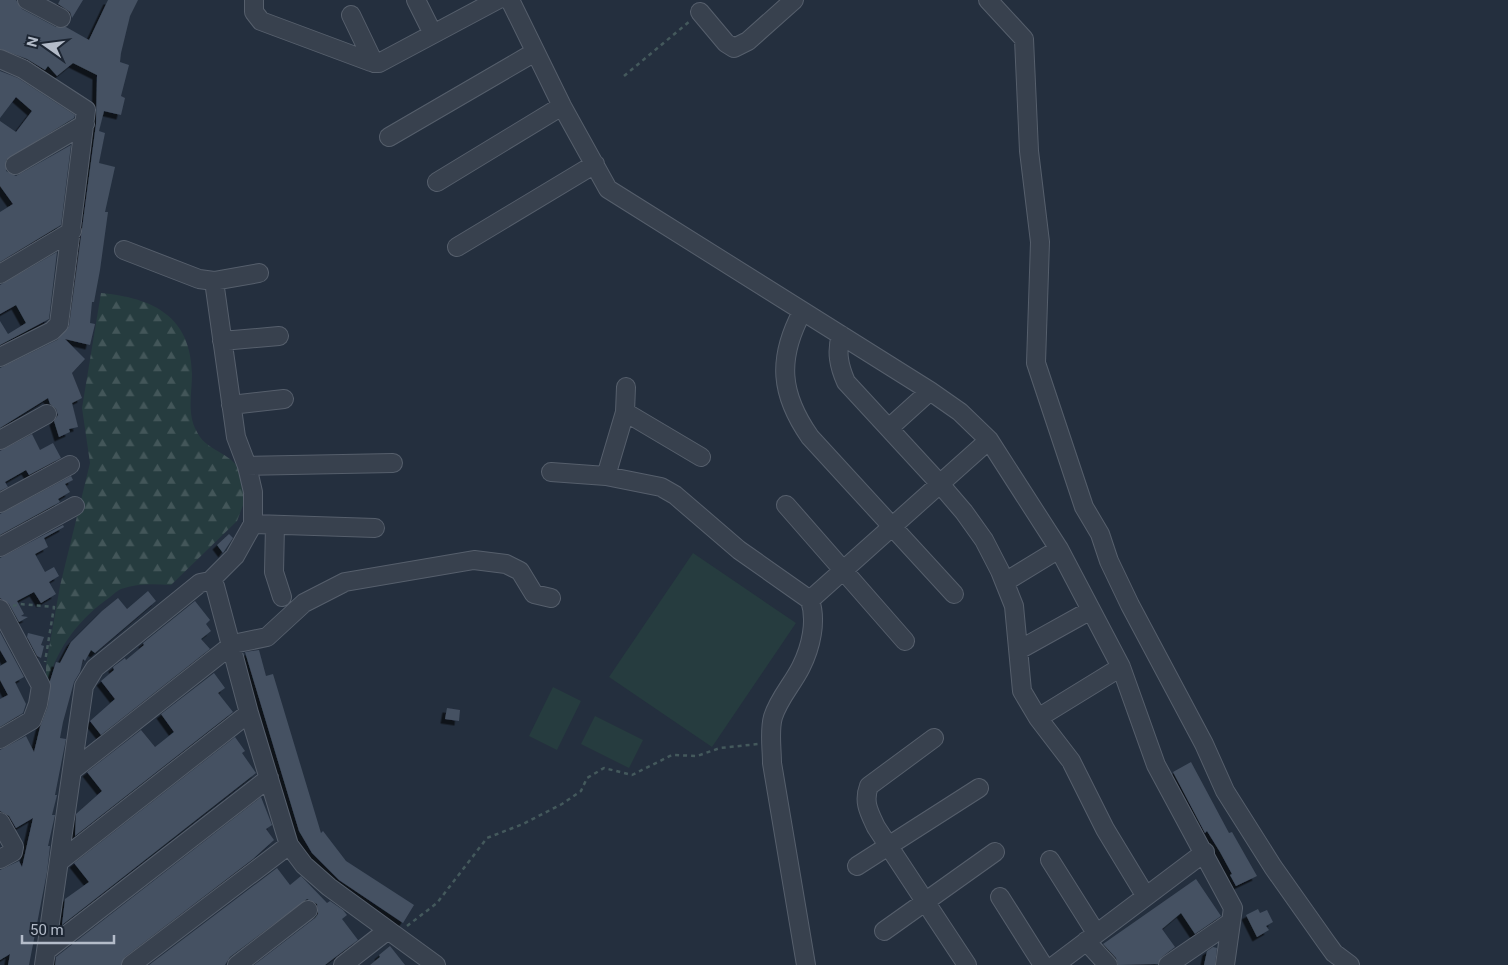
<svg xmlns="http://www.w3.org/2000/svg" width="1508" height="965" viewBox="0 0 1508 965" font-family="Roboto,sans-serif">
	<style>
		.forest { fill: url(#forest-firs) }
		.pitch { fill: #263c3f }
		.building { fill: #455162; filter: url(#shadow) }
		.lines { fill: none; stroke-linecap: round; stroke-linejoin: round }
		.minor-casing { stroke: #565f6c; stroke-width: 20 }
		.path { stroke: #44595c; stroke-width: 2.5; stroke-dasharray: 4 4; stroke-linecap: butt }
		.minor { stroke: #38414e; stroke-width: 18 }
	</style>
	<defs>
		<pattern id="forest-firs" width="22" height="20" patternUnits="userSpaceOnUse" patternTransform="scale(1.25)"><rect width="22" height="20" fill="#263c3f"/><path d="M5 1l3.5 6h-7zM16 11l3.5 6h-7z" fill="#435659"/></pattern>
		<filter id="shadow"><feDropShadow dx="-4.5" dy="4.5" stdDeviation="0" flood-color="#0009"/></filter>
	</defs>
	<rect width="100%" height="100%" fill="#242f3e"/>
	<!-- forest -->
	<path class="forest" d="M 101,293 C 153,298 191,316 192,374 C 192,392 187,413 196,430 C 203,446 217,449 230,459 C 235,463 239,468 244,472 L 245,500 L 237,521 L 171,585 C 154,584 138,583 121,589 C 116,591 111,597 106,600 C 76,622 55,652 46,688 L 46,665 L 60,586 L 90,463 L 82,408 Z"/>
	<!-- pitch -->
	<path class="pitch" d="M 693,553 L 796,623 L 712,747 L 609,677 Z
		M 553,687 L 581,701 L 557,750 L 529,736 Z
		M 595,716 L 643,740 L 629,768 L 581,744 Z"/>
	<!-- building -->
	<path class="building" d="M 0,0 L 16,0 L 22,9 L 56,27 L 66,27 L 89,40 L 108,0 L 138,0 L 130,16 L 121,53 L 120,62 L 129,65 L 121,96 L 125,98 L 121,115 L 104,111 L 99,131 L 105,133 L 99,163 L 115,167 L 105,212 L 108,212 L 100,270 L 94,302 L 92,302 L 90,323 L 95,324 L 90,345 L 65,339 L 85,359 L 72,373 L 82,398 L 72,403 L 78,427 L 69,429 L 70,432 L 59,437 L 54,421 L 58,415 L 56,409 L 50,404 L 48,398 L 0,428 L 0,368 L 57,340 L 69,326 L 96,124 L 97,75 L 73,63 L 57,76 L 48,66 L 45,70 L 27,59 L 0,49 Z
		M 60,0 L 83,0 L 72,18 L 70,12 L 58,4 Z
		M 0,71 L 18,78 L 75,115 L 74,118 L 6,160 L 6,171 L 16,176 L 71,145 L 61,225 L 0,262 L 0,212 L 13,204 L 0,186 L 0,121 L 16,132 L 32,111 L 16,97 L 0,118 Z
		M 57,252 L 49,319 L 0,345 L 0,321 L 8,334 L 26,323 L 16,305 L 0,314 L 0,285 Z
		M 32,434 L 40,450 L 53,443 L 61,458 L 29,475 L 26,470 L 5,482 L 8,487 L 0,491 L 0,451 Z
		M 71,476 L 73,480 L 65,484 L 70,492 L 58,499 L 60,502 L 0,535 L 0,514 Z
		M 63,525 L 64,527 L 44,538 L 48,547 L 35,554 L 45,572 L 54,567 L 59,576 L 49,582 L 56,594 L 41,603 L 34,592 L 17,601 L 24,614 L 21,616 L 28,617 L 19,622 L 9,604 L 0,598 L 0,558 Z
		M 229,534 L 233,538 L 223,553 L 217,545 Z
		M 148,591 L 156,601 L 95,653 L 91,650 L 85,661 L 83,659 L 80,672 L 74,682 L 63,722 L 60,738 L 66,739 L 55,795 L 57,795 L 52,815 L 55,815 L 48,846 L 50,846 L 47,872 L 29,965 L 8,965 L 10,954 L 0,960 L 0,870 L 19,861 L 22,867 L 33,818 L 16,828 L 9,816 L 0,811 L 0,750 L 26,736 L 34,752 L 40,727 L 48,706 L 50,681 L 56,662 L 60,663 L 71,642 L 102,611 L 118,598 L 127,609 Z
		M 195,601 L 210,620 L 206,624 L 211,631 L 201,639 L 210,649 L 101,735 L 90,721 L 115,699 L 101,681 L 114,670 L 113,667 L 125,658 L 126,660 L 144,645 L 143,643 Z
		M 0,632 L 24,677 L 15,682 L 26,704 L 23,713 L 0,727 L 0,699 L 8,695 L 0,680 L 0,666 L 7,662 L 0,650 Z
		M 28,633 L 44,637 L 41,645 L 44,646 L 41,658 L 37,656 L 27,637 Z
		M 259,650 L 266,676 L 273,674 L 321,833 L 323,831 L 346,861 L 414,905 L 403,923 L 339,880 L 312,853 L 299,831 L 245,652 Z
		M 214,673 L 225,688 L 218,693 L 233,712 L 75,836 L 76,814 L 102,791 L 87,772 L 141,730 L 155,747 L 174,732 L 161,714 Z
		M 447,708 L 460,710 L 459,721 L 445,719 Z
		M 235,737 L 245,751 L 242,753 L 256,773 L 62,925 L 65,899 L 89,882 L 74,863 Z
		M 1191,762 L 1229,833 L 1232,832 L 1257,876 L 1236,886 L 1230,875 L 1232,874 L 1220,852 L 1207,831 L 1205,833 L 1173,772 Z
		M 261,797 L 272,825 L 266,829 L 274,840 L 253,859 L 125,957 L 121,965 L 55,965 L 56,957 Z
		M 277,868 L 290,885 L 301,876 L 327,903 L 330,901 L 343,910 L 347,915 L 342,919 L 358,940 L 325,965 L 254,965 L 315,918 L 318,914 L 317,904 L 307,899 L 230,957 L 225,965 L 149,965 Z
		M 1196,879 L 1221,916 L 1195,934 L 1181,913 L 1162,929 L 1175,947 L 1162,957 L 1158,964 L 1118,965 L 1116,958 L 1103,944 Z
		M 1258,909 L 1260,913 L 1267,910 L 1273,922 L 1266,926 L 1269,930 L 1257,937 L 1246,915 Z
		M 390,946 L 405,965 L 370,965 L 380,957 L 379,955 Z
		M 1213,947 L 1217,948 L 1215,965 L 1204,965 L 1207,951 Z"/>
	<g class="lines">
		<!-- minor casing -->
		<g class="minor-casing">
			<path id="minor" d="M 27,0 L 61,18
				M 254,0 L 254,12 L 261,21 L 371,62 L 379,63 L 497,0
				M 416,0 L 433,34
				M 508,0 L 511,2 L 562,106 L 608,189 L 930,391 L 960,412 L 989,440 L 1059,549 L 1121,667 L 1156,765 L 1233,908 L 1225,965
				M 988,0 L 1024,39 L 1029,151 L 1040,242 L 1036,363 L 1084,507 L 1100,534 L 1109,561 L 1130,605 L 1204,744 L 1225,791 L 1273,867 L 1326,942 L 1334,953 L 1350,965
				M 700,12 L 726,43 L 734,48 L 748,41 L 794,0
				M 351,15 L 374,63
				M 0,59 L 23,69 L 86,110 L 59,324 L 52,331 L 0,357
				M 389,137 L 535,52
				M 15,165 L 85,124
				M 437,182 L 562,106
				M 457,247 L 595,164
				M 124,250 L 199,279 L 214,281 L 259,273
				M 0,274 L 72,231
				M 802,312 C 777,359 780,394 810,437 L 954,594
				M 841,335 C 836,352 839,366 846,382 L 940,484 L 964,512 L 984,540 L 1000,571 L 1014,606 L 1022,691 L 1038,718 L 1071,761 L 1105,829 L 1145,895
				M 222,341 L 279,336
				M 231,405 L 284,399
				M 625,412 L 701,457
				M 889,428 L 930,391
				M 0,440 L 47,414
				M 247,466 L 393,463
				M 551,472 L 606,476 L 661,487 L 675,495 L 739,550 L 810,600 C 817,621 811,647 801,667 C 792,685 779,698 773,717 C 769,731 772,749 772,763 L 806,965
				M 606,476 L 625,412 L 626,387
				M 0,503 L 70,465
				M 786,505 L 905,641
				M 253,524 L 375,528
				M 275,525 L 274,572 L 282,597
				M 0,547 L 75,506
				M 210,581 L 215,586 L 249,713 L 289,845 L 304,865 L 329,887 L 436,965
				M 1005,582 L 1059,549
				M 810,600 L 989,440
				M 0,609 L 41,686 L 38,704 L 32,720 L 0,739
				M 1019,650 L 1091,610
				M 1038,718 L 1121,667
				M 934,738 L 869,786 C 863,802 869,812 876,827 L 967,965
				M 73,770 L 233,644 L 267,637 L 304,603 L 345,582 L 474,560 L 506,564 L 520,571 L 534,594 L 551,598
				M 0,822 L 14,847 L 13,852 L 0,859
				M 1050,860 L 1096,933
				M 59,862 L 249,713
				M 857,866 L 979,788
				M 1000,897 L 1043,965
				M 884,931 L 995,852
				M 1086,941 L 1108,965
				M 46,951 L 269,778
				M 44,965 L 84,686 L 95,668 L 200,583 L 210,581 L 235,556 L 253,524 L 253,492 L 247,466 L 236,437 L 214,281
				M 131,965 L 289,845
				M 237,965 L 308,910
				M 343,965 L 388,930
				M 1055,965 L 1205,852
				M 1168,965 L 1231,922"/>
		</g>
		<!-- path -->
		<path class="path" d="M 624,76 L 690,21
			M 13,606 L 20,604 L 54,607 L 45,662
			M 407,926 L 437,903 L 487,838 L 523,824 L 562,804 L 581,791 L 587,778 L 604,768 L 632,775 L 672,755 L 697,756 L 720,748 L 758,744"/>
		<!-- minor -->
		<use href="#minor" class="minor"/>
	</g>
	<!-- north arrow -->
	<g transform="translate(45 45) rotate(284)" stroke="#1d2633" stroke-width="4" paint-order="stroke">
	<path d="M0-4L9 19L0 12L-9 19Z" fill="#b4bcc9"/>
	<text y="-8" font-size="14" font-weight="bold" text-anchor="middle" fill="#b4bcc9">N</text>
	</g>
	<!-- scale -->
	<path d="M22 935v8h92v-8" fill="none" stroke="#b4bcc9" stroke-width="2.5"/>
	<text x="30" y="935" font-size="15" fill="#b4bcc9" stroke="#1d2633" stroke-width="4" paint-order="stroke">50 m</text>
</svg>
